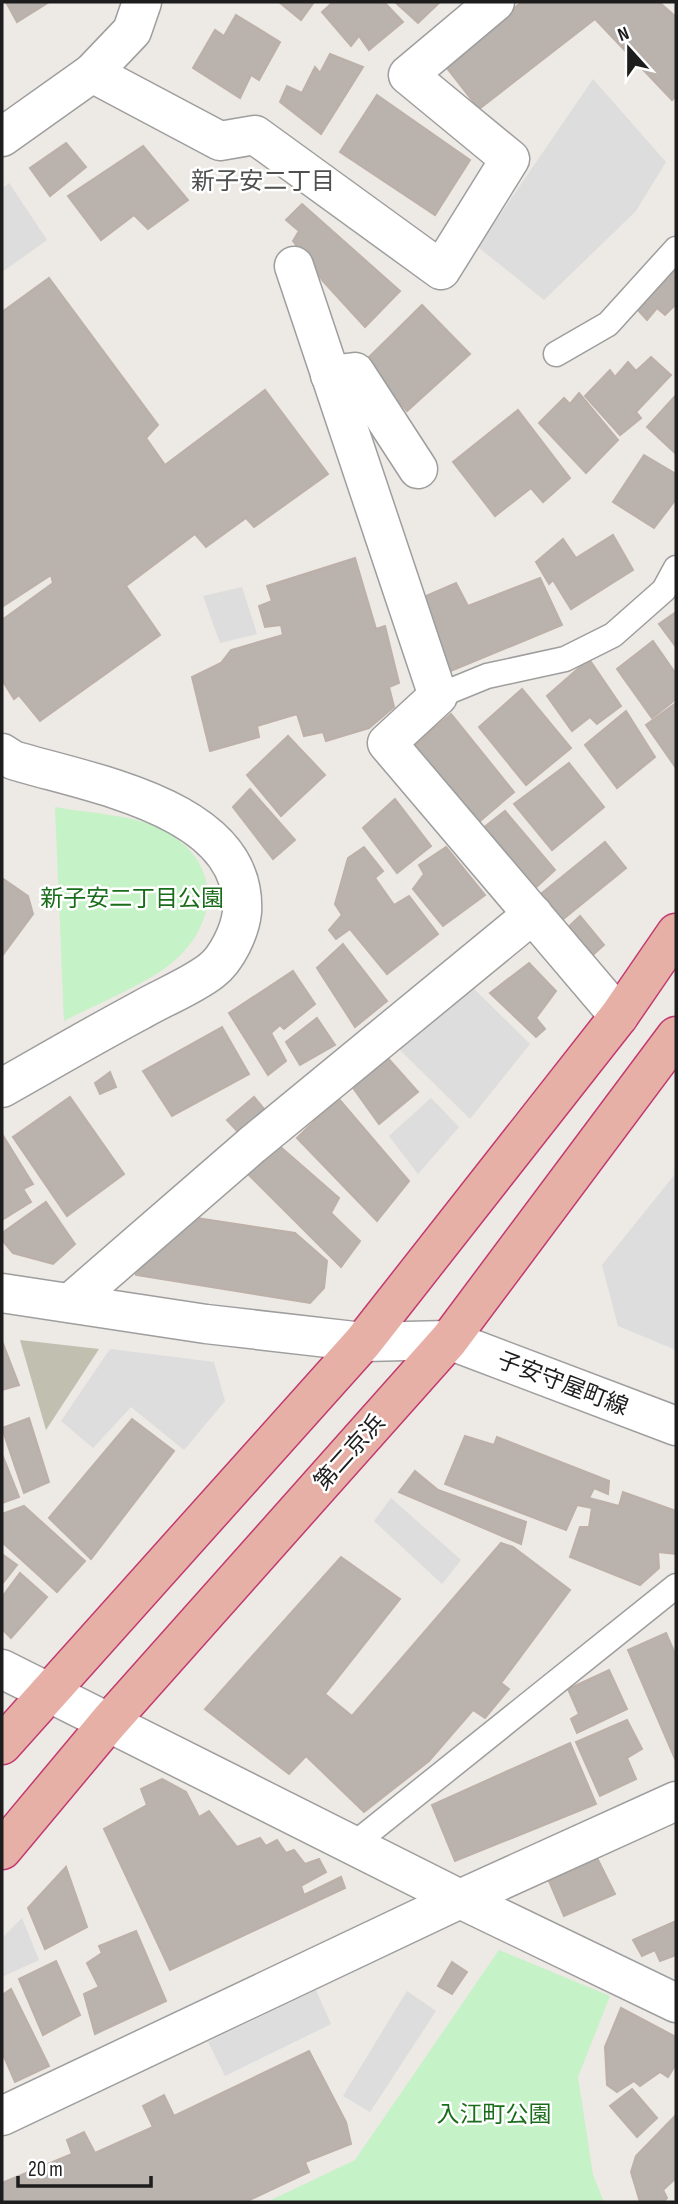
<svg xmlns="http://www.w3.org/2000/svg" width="678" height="2204" viewBox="0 0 678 2204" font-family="'Sofia Sans Condensed','Noto Sans JP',sans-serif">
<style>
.construction{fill:#c0bfb0}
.park{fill:#c5f2c6}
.parking{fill:#ddd}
.building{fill:#b9b2ad;stroke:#bcb0a8;stroke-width:2}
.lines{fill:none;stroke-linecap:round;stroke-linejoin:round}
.service-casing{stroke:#9e9e9e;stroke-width:27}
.minor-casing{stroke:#9e9e9e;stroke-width:41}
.tertiary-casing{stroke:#9e9e9e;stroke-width:41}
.trunk-casing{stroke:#c23a71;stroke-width:41}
.service{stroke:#fff;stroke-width:24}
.minor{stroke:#fff;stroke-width:38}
.tertiary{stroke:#fff;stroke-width:38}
.trunk{stroke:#e6b0a6;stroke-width:38}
.labels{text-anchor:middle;stroke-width:5;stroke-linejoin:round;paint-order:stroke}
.park-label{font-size:23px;fill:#196d1a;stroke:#fff}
.street-label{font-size:23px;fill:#1d1d1d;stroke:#fff}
.neighbourhood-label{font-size:24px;fill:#505050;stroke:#fff}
</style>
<rect width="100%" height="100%" fill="#ede9e4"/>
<polygon class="construction" points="20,1340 99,1349 46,1430"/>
<g class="park">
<path d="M55,807C91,814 139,814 170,834C225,869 216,929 168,966C141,986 95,1005 64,1021Z"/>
<polygon points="499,1950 610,1996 578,2077 593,2175 604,2202 267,2202 355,2160"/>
</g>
<g class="parking">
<polygon points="593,79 666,162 636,211 544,300 478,247"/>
<polygon points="9,183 47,240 2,272 2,189"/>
<polygon points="242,587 257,634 220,643 203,596"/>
<polygon points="468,983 530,1044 470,1119 394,1044"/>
<polygon points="431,1098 459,1127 418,1174 389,1136"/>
<polygon points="676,1173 676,1350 618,1326 602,1265"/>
<polygon points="110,1349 214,1362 225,1401 184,1450 131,1407 93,1448 61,1421"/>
<polygon points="391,1498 461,1560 442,1584 374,1521"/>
<polygon points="22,1918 39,1960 2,1977 2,1938"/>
<polygon points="316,1990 331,2024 225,2076 208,2042"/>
<polygon points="407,1991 436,2011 370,2112 343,2096"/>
</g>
<g class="building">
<polygon points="6,2 49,2 17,22"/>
<polygon points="279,2 314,2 301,20"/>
<polygon points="333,2 384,2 403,22 369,50 359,36 351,46 322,12"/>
<polygon points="395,2 440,2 418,23"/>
<polygon points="522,2 659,2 676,17 676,96 672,100 595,19 479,109 443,63"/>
<polygon points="236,15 280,42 259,80 251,75 240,98 193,68 215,30 224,36"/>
<polygon points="330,54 363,67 321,134 280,102 287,86 302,93 315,67 320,73"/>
<polygon points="377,95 470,160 435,215 340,152"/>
<polygon points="66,143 86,167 50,196 30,168"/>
<polygon points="143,146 188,200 148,229 134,215 101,240 68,196"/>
<polygon points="302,204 400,291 365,327 323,281 293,241 299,231 286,220"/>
<polygon points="676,269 676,304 665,315 657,308 647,320 637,309"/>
<polygon points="49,278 158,425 146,438 165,465 265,390 328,474 254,527 246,518 206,547 195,534 126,586 160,635 40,721 19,695 14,699 2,680 2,620 53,583 51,575 2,607 2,312"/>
<polygon points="422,305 470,354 407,411 364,362"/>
<polygon points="651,357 671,375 636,412 641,418 620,435 585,396 610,370 615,377 628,362 636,371"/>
<polygon points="579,393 618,440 586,473 539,423 564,398 570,404"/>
<polygon points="676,395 676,454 647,427"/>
<polygon points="518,410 570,478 543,502 531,488 495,516 453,462"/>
<polygon points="644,455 676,474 676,499 654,528 613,502"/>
<polygon points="613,535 633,570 571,609 553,580 549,584 536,562 563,539 576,558"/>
<polygon points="355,558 376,629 385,626 399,683 389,687 394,707 369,728 326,741 323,732 304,736 297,714 257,726 259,737 210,751 192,677 221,663 231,650 283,635 281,625 265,627 259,606 272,601 267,586"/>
<polygon points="540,578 562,625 446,673 419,599 456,583 468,606"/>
<polygon points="676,612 676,647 659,624"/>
<polygon points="653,641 676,674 676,699 652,718 617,669"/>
<polygon points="589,659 621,706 597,724 590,717 572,731 547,696"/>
<polygon points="522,689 571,748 526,785 479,727"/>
<polygon points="676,703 676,768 646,725"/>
<polygon points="626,711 655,757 617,788 585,745"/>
<polygon points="451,714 514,792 473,827 411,748"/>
<polygon points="288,736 325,775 281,816 247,775"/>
<polygon points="569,763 604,807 552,850 514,804"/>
<polygon points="250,789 295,840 273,859 233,807"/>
<polygon points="395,799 431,846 397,873 363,828"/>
<polygon points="505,811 555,870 532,891 482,829"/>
<polygon points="605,842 626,868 557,924 536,898"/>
<polygon points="364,847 383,871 375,878 394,905 409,896 438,934 387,974 350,929 336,939 329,930 342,915 335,904 348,858"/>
<polygon points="446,847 485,895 443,926 413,889 424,874 419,865"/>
<polygon points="2,878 28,896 33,914 2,956"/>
<polygon points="580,916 604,945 586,961 563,932"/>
<polygon points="343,944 387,1001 355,1027 317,968"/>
<polygon points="529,963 556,991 536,1018 545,1029 536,1037 490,993"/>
<polygon points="293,971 315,1004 284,1029 280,1025 271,1033 286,1061 268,1075 229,1013"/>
<polygon points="317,1018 335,1045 300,1065 286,1042"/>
<polygon points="222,1027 249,1074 172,1116 143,1071"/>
<polygon points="386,1056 418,1092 379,1124 351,1085"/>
<polygon points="110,1072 116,1087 100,1094 95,1083"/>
<polygon points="70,1097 124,1174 67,1216 13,1137"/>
<polygon points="254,1097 264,1109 239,1133 227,1120"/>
<polygon points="338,1098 409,1181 377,1221 297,1138"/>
<polygon points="2,1134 33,1184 23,1189 31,1202 2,1220"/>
<polygon points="276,1143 339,1198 331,1213 360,1241 341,1267 247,1173"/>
<polygon points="46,1202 75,1244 53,1264 13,1253 2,1240 2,1233"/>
<polygon points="190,1217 295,1233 327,1261 324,1288 310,1303 136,1275 135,1267"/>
<polygon points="2,1341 19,1385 2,1390"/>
<polygon points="29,1418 49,1482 24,1493 2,1428"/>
<polygon points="132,1419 174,1451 91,1559 49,1518"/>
<polygon points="465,1436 494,1445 497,1437 609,1481 608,1494 594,1488 589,1498 619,1506 623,1492 676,1511 676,1554 658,1552 659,1568 640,1585 570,1557 580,1527 589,1527 592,1508 577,1505 566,1530 445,1484"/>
<polygon points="2,1454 19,1497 2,1503"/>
<polygon points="415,1471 438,1490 526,1522 521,1544 399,1492"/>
<polygon points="24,1506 85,1561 57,1592 2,1542 2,1514"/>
<polygon points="501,1543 513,1547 570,1590 501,1683 509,1689 485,1718 473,1710 429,1761 364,1812 306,1756 289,1774 205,1709 341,1557 400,1599 325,1694 352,1716"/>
<polygon points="2,1554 17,1565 2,1584"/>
<polygon points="20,1573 47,1597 11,1638 2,1629 2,1597"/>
<polygon points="666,1633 676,1656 676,1761 628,1650"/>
<polygon points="609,1670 627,1709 577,1733 571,1719 579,1714 568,1689"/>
<polygon points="627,1720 642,1749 627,1758 636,1779 600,1796 576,1742"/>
<polygon points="570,1743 596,1804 455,1861 432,1805"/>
<polygon points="162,1779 186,1792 199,1817 209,1811 237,1847 260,1838 266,1846 277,1840 286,1853 294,1850 305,1864 319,1859 326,1872 301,1886 304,1895 341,1877 345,1888 170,1970 104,1829 147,1805 141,1789"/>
<polygon points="597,1858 615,1894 564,1916 549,1881"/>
<polygon points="66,1867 87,1927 45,1949 28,1908"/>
<polygon points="676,1921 676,1955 660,1961 655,1950 642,1956 633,1940"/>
<polygon points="136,1931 166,2001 95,2034 84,1994 99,1987 87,1963 102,1953 99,1946"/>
<polygon points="56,1961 80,2015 43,2035 19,1979"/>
<polygon points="452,1962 467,1972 452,1994 438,1986"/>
<polygon points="11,1989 49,2066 15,2082 2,2052 2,1995"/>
<polygon points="621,2008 676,2037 676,2064 668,2077 660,2072 640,2086 634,2081 617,2092 607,2085 605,2047"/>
<polygon points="309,2051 346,2122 351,2144 305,2162 309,2172 245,2202 2,2202 2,2183 72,2154 67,2140 84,2132 95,2153 153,2127 143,2106 164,2095 174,2116"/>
<polygon points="632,2089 657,2118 637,2137 610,2106"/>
<polygon points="676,2115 676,2178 663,2190 667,2198 663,2202 640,2202 631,2172 636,2156"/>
</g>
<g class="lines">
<g class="service-casing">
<g id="service">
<polyline points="556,354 608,324 676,249"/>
<polyline points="438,696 487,676 565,659 613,635 664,590 676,568"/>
<polyline points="353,1845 676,1586"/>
</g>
</g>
<g class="minor-casing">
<g id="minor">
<polyline points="92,73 220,141 255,135 441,270 510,159 408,75 495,2"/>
<polyline points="294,266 438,696 387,743 619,1016"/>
<polyline points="330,375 355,372 418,469"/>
<polyline points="70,1303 252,1145 533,914"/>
<polyline points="2,1669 460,1899 676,2003"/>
<polyline points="2,2116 460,1899 676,1801"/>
</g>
</g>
<g class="tertiary-casing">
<g id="tertiary">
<polyline points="2,137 92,73 132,31 142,2"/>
<path d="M2,753L13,760C87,783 248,807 242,912C240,931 227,959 211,971C190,987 163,997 141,1010C94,1035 48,1062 2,1088"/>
<polyline points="2,1293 206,1324 363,1342 449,1340 676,1426"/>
</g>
</g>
<g class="trunk-casing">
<g id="trunk">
<polyline points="2,1745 363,1342 619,1016 676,933"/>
<polyline points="2,1850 109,1722 449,1340 676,1036"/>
</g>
</g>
<use href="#service" class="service"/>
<use href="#minor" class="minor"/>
<use href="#tertiary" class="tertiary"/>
<use href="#trunk" class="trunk"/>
</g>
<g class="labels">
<g class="park-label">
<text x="132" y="906">新子安二丁目公園</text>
<text x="494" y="2122">入江町公園</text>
</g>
<g class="street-label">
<text transform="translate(563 1383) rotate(21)" y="8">子安守屋町線</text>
<text transform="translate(349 1452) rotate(-48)" y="8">第二京浜</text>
</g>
<g class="neighbourhood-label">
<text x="263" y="189">新子安二丁目</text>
</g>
</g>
<rect width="678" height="2204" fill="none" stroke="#1d1d1d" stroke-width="7"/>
<g transform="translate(629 49) rotate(339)" stroke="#ffffff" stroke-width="5" paint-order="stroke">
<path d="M0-5L12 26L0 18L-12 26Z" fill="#1d1d1d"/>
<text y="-10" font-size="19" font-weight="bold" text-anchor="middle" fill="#1d1d1d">N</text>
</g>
<path d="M18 2176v10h133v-10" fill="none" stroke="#1d1d1d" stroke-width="3.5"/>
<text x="28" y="2176" font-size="21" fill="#1d1d1d" stroke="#ffffff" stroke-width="5" paint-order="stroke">20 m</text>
</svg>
